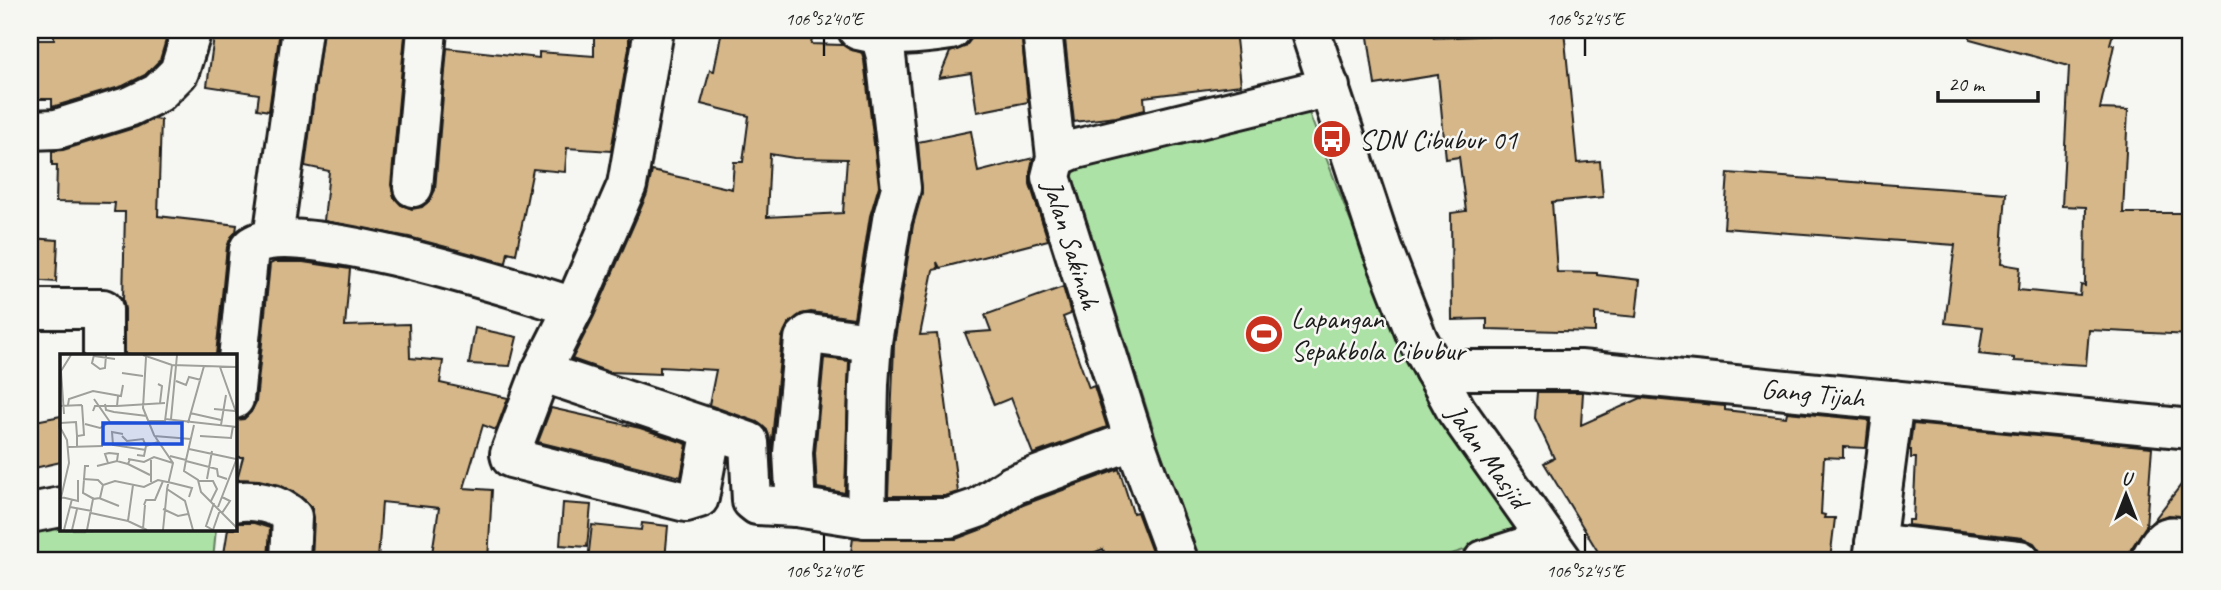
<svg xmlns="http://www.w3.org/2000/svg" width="2221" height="590" viewBox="0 0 2221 590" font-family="Caveat,sans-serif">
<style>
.green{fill:#ace2a5;stroke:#647f60;stroke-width:2}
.building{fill:#d5b789;stroke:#1c1c1c;stroke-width:2;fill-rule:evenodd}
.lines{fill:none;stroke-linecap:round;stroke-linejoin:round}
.minor-casing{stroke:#1c1c1c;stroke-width:44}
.minor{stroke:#f6f6f2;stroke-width:38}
.ticks{fill:none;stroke:#1c1c1c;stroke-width:2.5}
.labels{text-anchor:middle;stroke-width:5;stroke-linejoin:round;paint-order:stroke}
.poi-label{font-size:28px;fill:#1c1c1c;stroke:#f6f6f2;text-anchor:start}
.street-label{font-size:28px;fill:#1c1c1c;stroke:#f6f6f2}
.inset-road{fill:none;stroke:#9f9f9c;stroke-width:2}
.view{fill:#1d4ed8;fill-opacity:0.15;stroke:#1d4ed8;stroke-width:3.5}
.inset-edge{fill:none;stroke:#1c1c1c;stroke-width:3.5}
.neatline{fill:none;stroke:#1c1c1c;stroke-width:2.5}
.ticks-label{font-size:18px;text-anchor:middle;fill:#1c1c1c}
</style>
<rect width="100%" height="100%" fill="#f6f6f2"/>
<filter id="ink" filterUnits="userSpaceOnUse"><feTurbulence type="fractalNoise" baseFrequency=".0143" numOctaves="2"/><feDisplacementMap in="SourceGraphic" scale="14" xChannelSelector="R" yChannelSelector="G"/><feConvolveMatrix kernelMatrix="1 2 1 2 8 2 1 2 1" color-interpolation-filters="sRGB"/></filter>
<g filter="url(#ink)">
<g class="green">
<polygon points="1304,100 1350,220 1381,290 1533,528 1433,560 1195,560 1072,174 1073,162"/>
<polygon points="61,511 61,529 216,529 213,560 30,560 30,519"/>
</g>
<g class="building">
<polygon points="54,30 169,30 160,60 145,75 123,86 52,107 52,99 31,99 31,40 54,40"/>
<polygon points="215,30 280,30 269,111 257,109 259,94 207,86"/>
<polygon points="323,30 367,30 405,35 391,185 394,197 401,205 412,209 422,207 430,200 435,190 447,48 539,58 539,52 594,56 594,30 629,30 629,48 611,151 567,148 565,172 533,169 516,254 508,252 506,263 409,237 324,221 329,171 305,166"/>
<path d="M722,30H814L811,44L843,45L862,53L864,60L879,186L870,216L854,318L811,312L801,314L788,324L782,337L771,450L767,430L757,422L709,405L716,370L660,367V374L609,372L572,359L594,316L647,194L652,171L732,189L734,162H743L749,116L701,104L710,70L714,71ZM770,154L794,158L847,159L843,213L767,217Z"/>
<polygon points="972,30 1021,30 1028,102 977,112 971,73 939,78 950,52 965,47 971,39"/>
<polygon points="1064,30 1235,30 1241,85 1144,97 1145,110 1116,117 1074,122"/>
<polygon points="1367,30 1432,30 1434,38 1520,34 1520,30 1564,30 1577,163 1600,161 1603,197 1552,202 1557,272 1597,273 1597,275 1640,280 1636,317 1595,313 1595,332 1487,329 1487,319 1452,320 1451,213 1466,211 1459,157 1446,159 1438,75 1375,85"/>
<polygon points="1971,30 2114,30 2110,44 2114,45 2100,109 2128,110 2123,213 2191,213 2191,335 2089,330 2086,365 2014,361 2014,358 1979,354 1983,327 1945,323 1955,245 1724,228 1728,173 2006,193 2001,264 2020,267 2018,290 2080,296 2081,285 2085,286 2086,207 2062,206 2069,66 1970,39"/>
<polygon points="153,119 161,120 158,216 237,225 236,232 231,237 227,247 216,355 125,355 125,309 123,300 125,212 114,212 115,203 56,202 57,165 52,165 52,151 63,150 137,127"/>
<polygon points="971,131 978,172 1033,158 1030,172 1030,184 1048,240 940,268 937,262 938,269 933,270 920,335 937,334 958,492 945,496 888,496 894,345 913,225 922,193 918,142"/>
<polygon points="30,238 58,240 56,282 30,280"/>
<polygon points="274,262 303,262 350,269 345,326 409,324 410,358 443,361 440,383 508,398 496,430 483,425 464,488 492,490 488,560 431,560 439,508 382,502 378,560 312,560 314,517 312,508 306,501 280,485 259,480 237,479 243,457 234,457 234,420 244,419 251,412 256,402 270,264"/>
<polygon points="1063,287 1071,314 1063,317 1089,388 1094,386 1107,427 1033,454 1011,398 994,405 965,333 991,331 985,315"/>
<polygon points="475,328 517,337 510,366 469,364"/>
<polygon points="824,358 849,361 845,493 817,488 815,453"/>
<polygon points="1537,392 1583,392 1581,425 1641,398 1725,406 1725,410 1786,417 1787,412 1869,420 1866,448 1843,447 1843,458 1824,457 1821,514 1825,515 1824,518 1835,518 1830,560 1603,560 1544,463 1554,458 1535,418"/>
<polygon points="551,408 640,428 687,444 681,477 538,442"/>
<polygon points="61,416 61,462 30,469 30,422"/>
<polygon points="1913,424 2152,447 2146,526 2131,549 2128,560 2041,560 2040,551 2034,543 2023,538 1908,525 1908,520 1913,520 1916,458 1911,458 1911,450 1909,450"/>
<polygon points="1119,469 1133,513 1137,512 1155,560 1107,560 1103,549 1075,560 850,560 853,538 956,539 990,526 1023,505"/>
<polygon points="2191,472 2191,518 2169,515 2154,520"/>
<polygon points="563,503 591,505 587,547 560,545"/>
<polygon points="234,523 254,523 270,528 268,560 223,560 228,529 234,529"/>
<polygon points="642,523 668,526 665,560 588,560 592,525 641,530"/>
</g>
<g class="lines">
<g class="minor-casing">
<g id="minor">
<polyline points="654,30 627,185 574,307 541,372 510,454 511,458 686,502 699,498 712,429 749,442 752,501 757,505 796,507 866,518 949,518 978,508 1013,485 1134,440 1178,560"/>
<path d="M858,30C891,38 918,35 951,30"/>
<path id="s1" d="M1042,30L1056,157L1051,177L1134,440"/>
<path id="s2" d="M1310,30L1382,248L1418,340L1456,410L1562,560"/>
<polyline points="30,130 57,129 131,106 158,93 179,72 192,30"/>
<polyline points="1056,157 1072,150 1330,87"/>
<polyline points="413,187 427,30"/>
<polyline points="273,238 302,30"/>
<polyline points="30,309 103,309 103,356"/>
<polyline points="872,342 892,220 901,188 886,56 880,35"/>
<path id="s3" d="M1434,370H1580L2191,429"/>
<polyline points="541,372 712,429"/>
<path d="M234,399L249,249C276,211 529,293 574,307"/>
<path d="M234,502C252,498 280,504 292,517L290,560"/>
<polyline points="796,507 793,453 804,339 809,334 872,342 869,384 866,518"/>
<polyline points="30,513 61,507"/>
<polyline points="1875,543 2020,560"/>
<polyline points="1484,560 1546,540"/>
<polyline points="1873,560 1894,400"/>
<path d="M2150,560C2162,538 2165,531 2191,541"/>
</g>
</g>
<use href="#minor" class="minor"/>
</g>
</g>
<path class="ticks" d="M824,38V56M1585,38V56M824,534V552M1585,534V552"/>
<defs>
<g id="bus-disc" transform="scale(2.0125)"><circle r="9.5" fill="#c8321e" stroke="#f6f6f2"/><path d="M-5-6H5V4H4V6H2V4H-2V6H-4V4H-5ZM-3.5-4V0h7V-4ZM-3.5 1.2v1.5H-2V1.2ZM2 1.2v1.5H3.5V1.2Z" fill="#fff"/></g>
<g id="stadium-disc" transform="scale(2.0125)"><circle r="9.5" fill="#c8321e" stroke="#f6f6f2"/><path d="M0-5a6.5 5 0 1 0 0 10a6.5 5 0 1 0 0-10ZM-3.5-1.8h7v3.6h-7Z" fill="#fff"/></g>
</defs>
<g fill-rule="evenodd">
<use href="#bus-disc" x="1332" y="139"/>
<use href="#stadium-disc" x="1264" y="334"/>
</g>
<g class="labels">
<g class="poi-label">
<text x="1359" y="149">SDN Cibubur 01</text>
<text x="1291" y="328">Lapangan<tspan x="1291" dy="32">Sepakbola Cibubur</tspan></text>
</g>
<g class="street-label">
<text dy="10" stroke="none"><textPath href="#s1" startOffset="219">Jalan Sakinah</textPath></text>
<text dy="10" stroke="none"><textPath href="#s3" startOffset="380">Gang Tijah</textPath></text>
<text dy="10" stroke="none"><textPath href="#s2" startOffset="464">Jalan Masjid</textPath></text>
</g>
</g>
<g transform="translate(60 354)">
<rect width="177" height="177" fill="#f6f6f2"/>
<path class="inset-road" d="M34,1L32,9L40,15L45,14L46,1M83,1L112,11L177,13M34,2L55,5M86,3L83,54L94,81L113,109L107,135L125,147L133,176M160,13L177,61M62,19L83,22M116,27L126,31L129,23L141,26M98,30L102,32L100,49M34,45L50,68M45,50L46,56L54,58L87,62M8,51L9,45L33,37L61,42L63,31M0,52L22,51M57,52L105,49M154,55L175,57M33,57L35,52H57L58,42M130,59L161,66M4,60L1,17L11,1M105,65L177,73M111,65L117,1M89,67H105L112,11M0,69L16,68L17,82M128,69L144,12M25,70L40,74L50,68L80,69M161,71L166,41M0,73L7,86L9,109L0,148M63,80L52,78L53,91L86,96M62,82L67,87L83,85L86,92M94,82L131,85M140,82L171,84L173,72M17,92V82L24,81L22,51M8,93L43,92M129,95L176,105M77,101L84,102L86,92L98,88M110,102L126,106L124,117L138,126L141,138L177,174M68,105L84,108L94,103L113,109M91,106V128M126,106L134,71M126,107L157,115L158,122L167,125M48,109L45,100L49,99L58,100L57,107M68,110L90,121M29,112H25L23,139L34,145M37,112L57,107L68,110L70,105M23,125L38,126L43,131M147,125L152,97M139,127H153L157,135L151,147M1,143L18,147V126M162,143L170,147L162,159M39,144L59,152M84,151L86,146H95L103,127M10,153L32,157M158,153L177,104M103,155L118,162L128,160M31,159L68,167L87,176M68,167L73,131M83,175L85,151M4,176L12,145M12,176L17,155M27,176L33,145L40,144L43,131L55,127L84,133L98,126L112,129L132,134L129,143M103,176L107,136M153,176L146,172L154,149M153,176L160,156"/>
<path class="view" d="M43,69H122V90H43Z"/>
<rect width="177" height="177" class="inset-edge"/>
</g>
<rect width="2221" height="590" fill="none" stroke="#f6f6f2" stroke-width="77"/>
<g transform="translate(2126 495)" stroke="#f6f6f2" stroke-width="5" paint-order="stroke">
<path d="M0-5L12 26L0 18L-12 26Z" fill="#1c1c1c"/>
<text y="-10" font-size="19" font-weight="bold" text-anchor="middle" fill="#1c1c1c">U</text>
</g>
<path d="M1938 91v10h100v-10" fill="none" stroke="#1c1c1c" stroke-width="3.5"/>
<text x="1948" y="91" font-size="21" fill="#1c1c1c" stroke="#f6f6f2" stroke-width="5" paint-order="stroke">20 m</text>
<rect x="38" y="38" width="2144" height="514" class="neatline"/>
<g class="ticks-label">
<text x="824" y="25">106°52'40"E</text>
<text x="1585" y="25">106°52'45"E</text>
<text x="824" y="577">106°52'40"E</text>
<text x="1585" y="577">106°52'45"E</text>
</g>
</svg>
